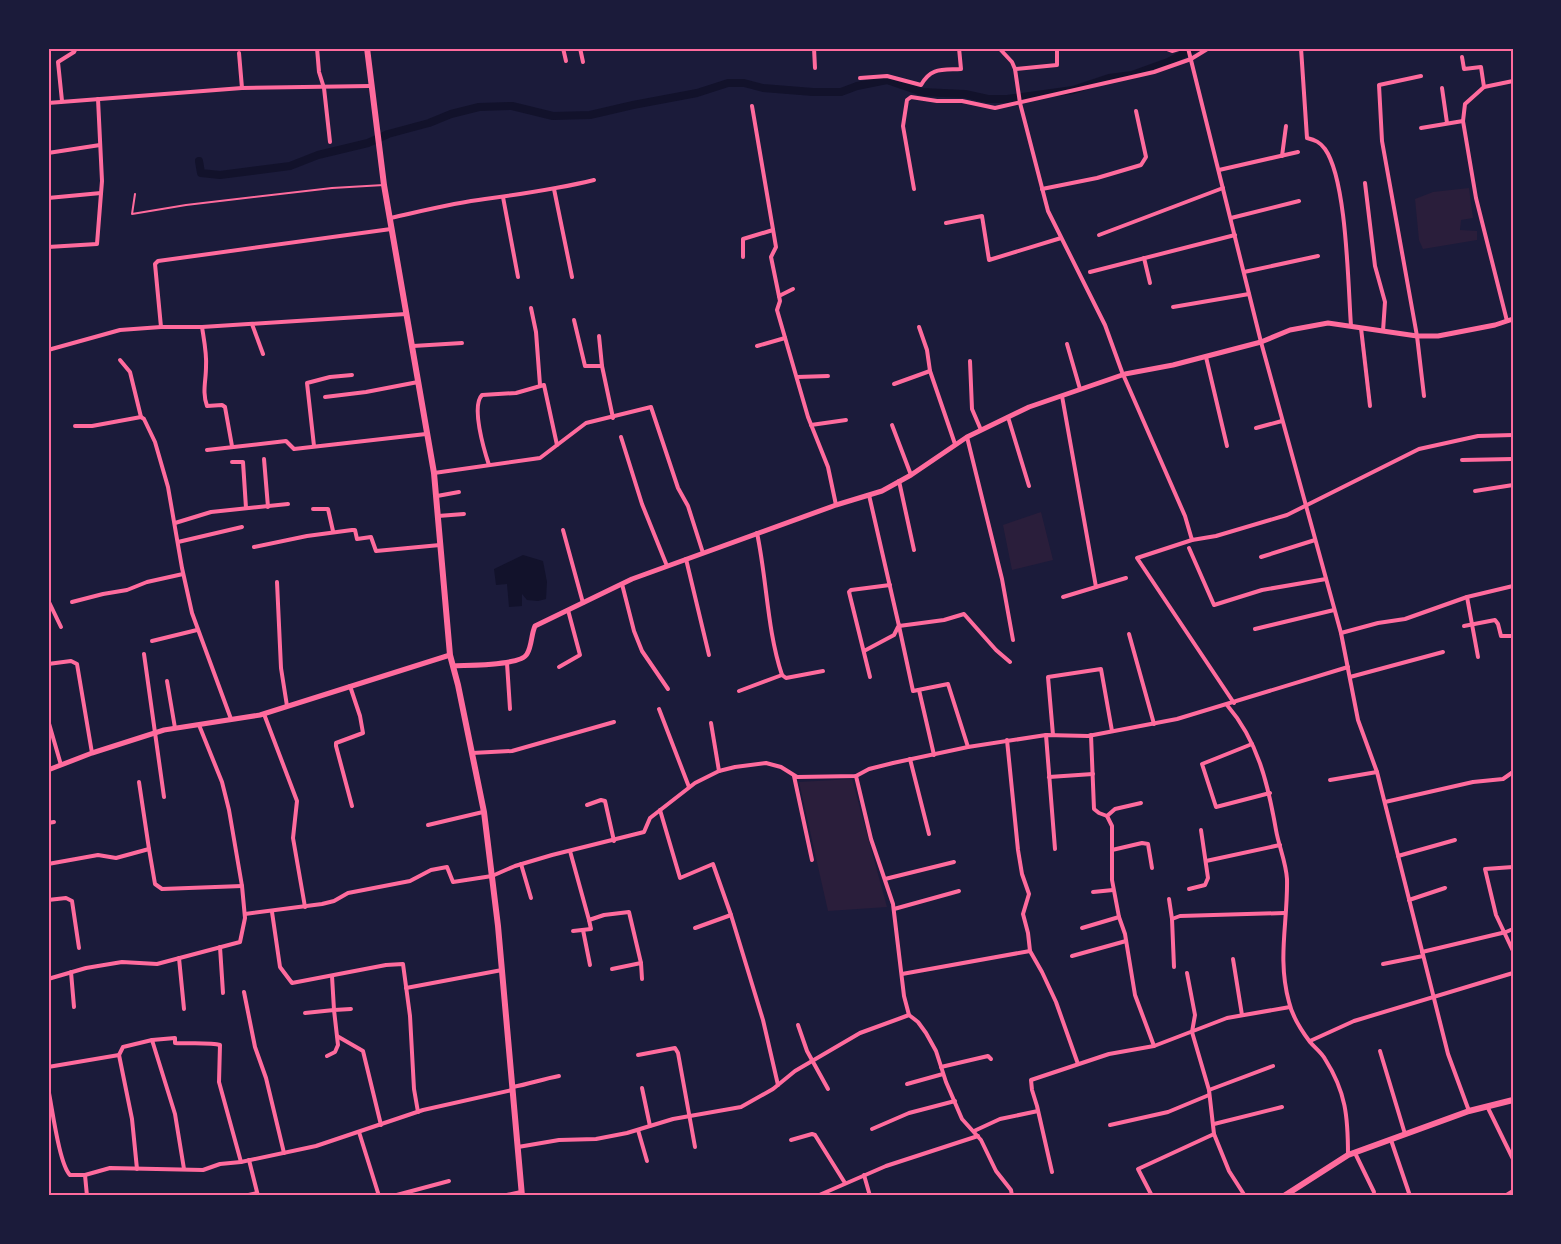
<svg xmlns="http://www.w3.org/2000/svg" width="1561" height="1244" viewBox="0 0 1561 1244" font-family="'DM Sans',sans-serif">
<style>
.green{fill:#2a1e3b}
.water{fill:#12122b}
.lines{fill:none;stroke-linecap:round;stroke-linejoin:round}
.canal{stroke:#12122b;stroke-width:8}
.service{stroke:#ff6b9d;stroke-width:2}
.minor{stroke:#ff6b9d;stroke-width:4}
.tertiary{stroke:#ff6b9d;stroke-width:5}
.secondary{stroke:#ff6b9d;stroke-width:6}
.neatline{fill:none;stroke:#ff6b9d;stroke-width:2}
</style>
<rect width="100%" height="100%" fill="#1b1b3a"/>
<g class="green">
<polygon points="1469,188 1473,218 1461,220 1460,230 1477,231 1477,240 1423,249 1419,240 1415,199 1433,192"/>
<polygon points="1041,512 1053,560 1012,570 1003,525"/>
<polygon points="852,779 887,907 828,911 799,782"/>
</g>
<polygon class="water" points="523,555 543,561 547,582 546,599 538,601 527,600 522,594 522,606 509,607 507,584 496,585 494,569"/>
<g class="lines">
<polyline class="canal" points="199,161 201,173 220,175 290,166 318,155 368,143 388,134 429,123 451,114 479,107 512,106 553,116 590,115 633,105 697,93 728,83 744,83 763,88 813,92 841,92 857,86 887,80 922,92 965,94 988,99 1007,99 1073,90 1109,78 1132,75 1168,62 1195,48"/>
<polyline class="service" points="135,194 132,214 186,205 332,188 384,185"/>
<g class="minor">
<polyline points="317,48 319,72 324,88 330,142"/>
<polyline points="563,48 566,61"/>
<polyline points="580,48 583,62"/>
<polyline points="814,48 815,68"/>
<polyline points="999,48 1012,62 1015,69 1020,103 1048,211 1105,325 1122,372 1185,516 1192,540 1216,536 1287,515 1419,449 1478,436 1513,435"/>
<polyline points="1164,48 1172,51 1182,48"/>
<polyline points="1188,48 1261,342 1341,633 1358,720 1377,772 1448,1054 1469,1111"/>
<path d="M1301,48L1307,138C1315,140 1320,142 1325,149C1347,180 1348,286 1351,326"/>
<polyline points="239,53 242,88"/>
<polyline points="1462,57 1464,69 1481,67 1484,87"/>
<polyline points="1015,69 1057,65 1057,48"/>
<polyline points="1421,76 1379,85 1382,141 1417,336 1424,396"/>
<path d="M860,78L887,76L921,85C931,67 942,70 961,69L959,48"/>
<polyline points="1442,88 1447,123"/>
<polyline points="62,101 58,62 74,52 76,48"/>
<polyline points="48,103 242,88 370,86"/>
<polyline points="752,106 776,247 771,257 780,301 777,310 808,417 828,467 836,505"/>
<polyline points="1421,128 1463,121"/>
<polyline points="48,153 100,145"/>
<polyline points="1282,156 1286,126"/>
<polyline points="1219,170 1298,152"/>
<polyline points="1365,183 1375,266 1385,302 1383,331"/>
<polyline points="554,189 572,277"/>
<polyline points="914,189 903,126 907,100 911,97 937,101 962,101 995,108 1154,72 1191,59 1209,48"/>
<polyline points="1042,189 1097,178 1141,165 1146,157 1136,111"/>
<polyline points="503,197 518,277"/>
<polyline points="48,198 101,193"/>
<path d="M390,218C422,211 453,203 485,199C522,194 558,189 594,180"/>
<polyline points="1231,218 1299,201"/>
<polyline points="946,223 982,216 989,260 1061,238"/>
<polyline points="1099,235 1223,188"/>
<polyline points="48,247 97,244 102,181 98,99"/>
<polyline points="743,257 743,239 773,230"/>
<polyline points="1144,258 1150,283"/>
<polyline points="1090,272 1235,235"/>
<polyline points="1244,272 1318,256"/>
<polyline points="779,296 793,289"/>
<polyline points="1173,307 1249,294"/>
<polyline points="531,308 536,332 540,385"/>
<polyline points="574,320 585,366 602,366"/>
<polyline points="1507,321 1476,198 1463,121 1465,104 1484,87 1513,81"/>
<polyline points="252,324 263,354"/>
<polyline points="161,327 155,264 158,261 391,229"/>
<path d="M202,327C204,340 207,354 206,367C206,381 202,392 207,406L222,405L225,407L232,446"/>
<polyline points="919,327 927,350 930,371 955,444"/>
<polyline points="1361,328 1370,406"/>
<polyline points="599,336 602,366 613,418"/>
<polyline points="1067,344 1080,389"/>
<polyline points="413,346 462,343"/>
<polyline points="757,346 785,338"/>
<polyline points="48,350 120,330 161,327 202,327 406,314"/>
<polyline points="1206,357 1227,446"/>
<polyline points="120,360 130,372 141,417"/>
<polyline points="970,361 972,409 981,430"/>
<polyline points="797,377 828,376"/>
<polyline points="894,384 930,371"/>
<polyline points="1062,396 1096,587 1126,578"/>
<polyline points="325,397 366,392 418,382"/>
<polyline points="1008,417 1029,486"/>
<polyline points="811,425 846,420"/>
<polyline points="892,425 911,475"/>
<polyline points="75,426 92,426 141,417 144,419 155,442 168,487 182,568 192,613 231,719"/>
<polyline points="1256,428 1282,421"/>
<polyline points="621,437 642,504 667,566"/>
<polyline points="967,437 1002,579 1013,640"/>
<polyline points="314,446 307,383 330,377 352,375"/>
<polyline points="207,450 286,441 294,449 426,434"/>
<polyline points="264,459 268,507"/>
<polyline points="1462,460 1513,459"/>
<polyline points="232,462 243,462 246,508"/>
<path d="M489,465C484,450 471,406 482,395L516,393L544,385L557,445"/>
<polyline points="434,473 540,458 586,423 651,407 678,488 688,506 703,553"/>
<polyline points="899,481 914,550"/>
<polyline points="1475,491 1513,485"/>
<polyline points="869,495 899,626 944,620 964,614 996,650 1010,662"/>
<polyline points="437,496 459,492"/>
<polyline points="313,509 328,509 333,531"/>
<polyline points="438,516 464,514"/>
<polyline points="175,523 211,512 288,504"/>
<polyline points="563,530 583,603"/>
<path d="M757,533C767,580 767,630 782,675L786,678L823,671"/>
<polyline points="1192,540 1137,558 1234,703"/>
<polyline points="178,542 242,527"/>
<polyline points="254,547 307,536 352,530 355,530 357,539 371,537 376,551 440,545"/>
<polyline points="1189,548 1214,605 1262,590 1326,579"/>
<polyline points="1261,557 1315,540"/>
<polyline points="686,559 709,655"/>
<polyline points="277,582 281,668 287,706"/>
<polyline points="622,584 634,631 642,651 668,689"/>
<polyline points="1063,597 1096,587"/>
<polyline points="1467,597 1478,657"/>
<polyline points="48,600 61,627"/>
<polyline points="72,602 103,594 127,590 147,582 183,574"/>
<polyline points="899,626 913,691 948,684 968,747"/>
<polyline points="1464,626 1495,620 1498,624 1501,636 1513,636"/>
<polyline points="1255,629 1334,610"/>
<polyline points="1341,633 1378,623 1405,619 1467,597 1513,586"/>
<polyline points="1129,634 1154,724"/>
<polyline points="152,641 197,630"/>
<polyline points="864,651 894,635 898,627"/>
<polyline points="144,654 164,797"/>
<polyline points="507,663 510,709"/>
<polyline points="48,664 71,661 77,664 92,753"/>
<polyline points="559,667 580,655 568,610"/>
<polyline points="870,677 849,592 851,590 890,585"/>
<polyline points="1350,677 1443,652"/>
<polyline points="167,681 175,728"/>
<polyline points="350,686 360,716 363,733 336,743 336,746 352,806"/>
<polyline points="919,690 934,755"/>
<polyline points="739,691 782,675"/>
<path d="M1227,705C1258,741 1268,784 1276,830C1279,847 1286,862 1287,879C1288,922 1277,958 1289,1002C1292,1016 1301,1030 1310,1042C1315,1048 1321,1052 1325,1059C1346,1092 1348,1117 1348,1155"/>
<polyline points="659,709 689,787"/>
<polyline points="264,714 297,801 293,838 305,907"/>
<polyline points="48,720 61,765"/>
<polyline points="711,723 719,771"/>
<polyline points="1046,735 1055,849"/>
<polyline points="1053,735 1048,677 1101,669 1112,731"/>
<polyline points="1091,735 1094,809 1099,813 1107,816 1112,826 1112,880 1119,917 1125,934 1135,995 1154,1046"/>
<polyline points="1007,740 1018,850 1022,874 1029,894 1023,914 1028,933 1030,951 1042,972 1056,1002 1078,1064"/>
<polyline points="1252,744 1202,764 1216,807 1270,793"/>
<polyline points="472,753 512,751 614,722"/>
<polyline points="910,759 929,834"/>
<polyline points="794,776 812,860"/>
<polyline points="856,776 871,839 893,904 904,996 909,1015 918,1022 926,1033 936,1051 946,1082 962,1119 981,1140 996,1171 1011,1190 1012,1196"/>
<polyline points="1049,777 1093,774"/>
<polyline points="1330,780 1377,772"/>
<polyline points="1385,802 1473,782 1503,779 1513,772"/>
<polyline points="587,805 601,800 605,801 614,841"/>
<polyline points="660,810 680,878 713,864 731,915 695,928"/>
<polyline points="1107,816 1115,809 1141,803"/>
<polyline points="48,823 54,822"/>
<polyline points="428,825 483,812"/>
<polyline points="149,849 155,884 162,889 242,886"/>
<polyline points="1112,850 1142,843 1148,844 1152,868"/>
<polyline points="570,851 589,920 604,915 629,912 641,963 642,979"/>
<polyline points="1398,856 1455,840"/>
<polyline points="1206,861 1280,845"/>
<polyline points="48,864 98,855 116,858 149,849 139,782"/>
<polyline points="521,864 531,898"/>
<polyline points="1513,867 1485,869 1496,915 1513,951"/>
<polyline points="885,879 954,862"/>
<polyline points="1189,889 1205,885 1208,878 1201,830"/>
<polyline points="1093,892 1113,890"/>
<polyline points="1169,899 1172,919"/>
<polyline points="48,900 66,898 72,901 79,948"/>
<polyline points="1409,900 1445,888"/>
<polyline points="894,909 959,891"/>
<polyline points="272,912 280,967 292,983 386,965 403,964 410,1016 414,1089 418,1112"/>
<polyline points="245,914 322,904 334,901 348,893 410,881 431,870 447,867 453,882 492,876 515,866 552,855 644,832 650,818 695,783 719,771 735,767 766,763 781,767 797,777 856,776 869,769 893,763 968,747 1046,735 1088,736 1177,719 1348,667"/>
<polyline points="731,915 763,1020 778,1085"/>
<polyline points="1082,928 1119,917"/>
<polyline points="583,930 590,965"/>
<polyline points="573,931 591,929 589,920"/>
<polyline points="220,947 223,993"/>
<polyline points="1422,952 1506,932 1513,929"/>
<polyline points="1072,956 1126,941"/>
<polyline points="179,958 184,1009"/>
<polyline points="1233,959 1242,1015"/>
<polyline points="1383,964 1423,956"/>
<polyline points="1174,967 1172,919 1180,916 1284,913"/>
<polyline points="612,969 641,963"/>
<polyline points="71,972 74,1007"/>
<polyline points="1187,973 1195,1015 1192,1032 1209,1090 1214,1134 1229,1171 1245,1196"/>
<polyline points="902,974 1030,951"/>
<polyline points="48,979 86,968 122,962 157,964 240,942 245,918 242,886 229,810 222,782 199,725"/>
<polyline points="406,988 502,970"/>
<polyline points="244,992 255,1047 266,1078 284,1153"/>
<polyline points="305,1013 334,1010 332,976"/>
<polyline points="798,1025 807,1051 828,1089"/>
<polyline points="337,1036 363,1051 381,1125"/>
<polyline points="152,1040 175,1114 184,1169"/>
<polyline points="1310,1041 1354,1021 1513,973"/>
<polyline points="1380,1051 1405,1134"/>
<polyline points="119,1055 132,1119 137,1169"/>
<polyline points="638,1055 675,1048 678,1053 695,1147"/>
<polyline points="327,1056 335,1052 338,1045 334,1010 351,1009"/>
<path d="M48,1067L119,1055L123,1047L152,1040L175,1038V1043C186,1044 211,1042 220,1045L219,1082L241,1162"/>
<polyline points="941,1067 988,1056 991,1059"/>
<polyline points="907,1084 943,1074"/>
<path d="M513,1087C529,1084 543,1079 559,1076"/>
<path d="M48,1088C52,1106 59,1164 70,1175H85L110,1168L203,1170L220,1164L241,1162L316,1146L423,1110L512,1090"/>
<polyline points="642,1088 650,1126"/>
<polyline points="1209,1090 1273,1066"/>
<polyline points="1487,1106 1513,1159"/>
<polyline points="1214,1124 1282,1107"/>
<polyline points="1110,1125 1168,1112 1209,1095"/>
<polyline points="872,1129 909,1113 955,1101"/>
<polyline points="638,1130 647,1161"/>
<polyline points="974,1131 1000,1119 1038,1111"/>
<polyline points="359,1132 379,1196"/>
<polyline points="791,1140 812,1134 815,1135 845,1183"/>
<polyline points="1391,1140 1410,1196"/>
<polyline points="518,1147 559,1140 596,1139 627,1133 673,1119 741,1107 773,1089 795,1071 860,1033 909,1015"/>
<polyline points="1355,1153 1374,1192"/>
<polyline points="249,1160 258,1196"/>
<polyline points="1052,1172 1037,1106 1032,1090 1031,1080 1109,1054 1154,1046 1227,1018 1290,1007"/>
<polyline points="85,1175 87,1196"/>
<polyline points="864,1175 870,1196"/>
<polyline points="244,1196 257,1193"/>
<polyline points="393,1196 449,1181"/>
<polyline points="502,1196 521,1192"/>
<polyline points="817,1196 886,1166 978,1136"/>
<polyline points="1152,1196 1138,1169 1214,1134"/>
<polyline points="1505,1196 1513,1191"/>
</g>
<g class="tertiary">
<path d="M453,666C467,665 521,666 527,654C532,646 531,635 535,626L632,579L836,505L882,491L911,475L967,437L1029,407L1125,374L1173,365L1261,342L1290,330L1328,323L1417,336H1438L1495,325L1513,319"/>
<polyline points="48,770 92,753 164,730 260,715 450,655"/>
</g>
<g class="secondary">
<polyline points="367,48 384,185 434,473 450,655 458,685 484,812 498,926 522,1196"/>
<polyline points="1284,1196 1348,1155 1469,1111 1513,1100"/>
</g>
</g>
<rect width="1561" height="1244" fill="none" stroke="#1b1b3a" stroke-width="99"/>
<rect x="50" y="50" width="1462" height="1144" class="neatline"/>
</svg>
